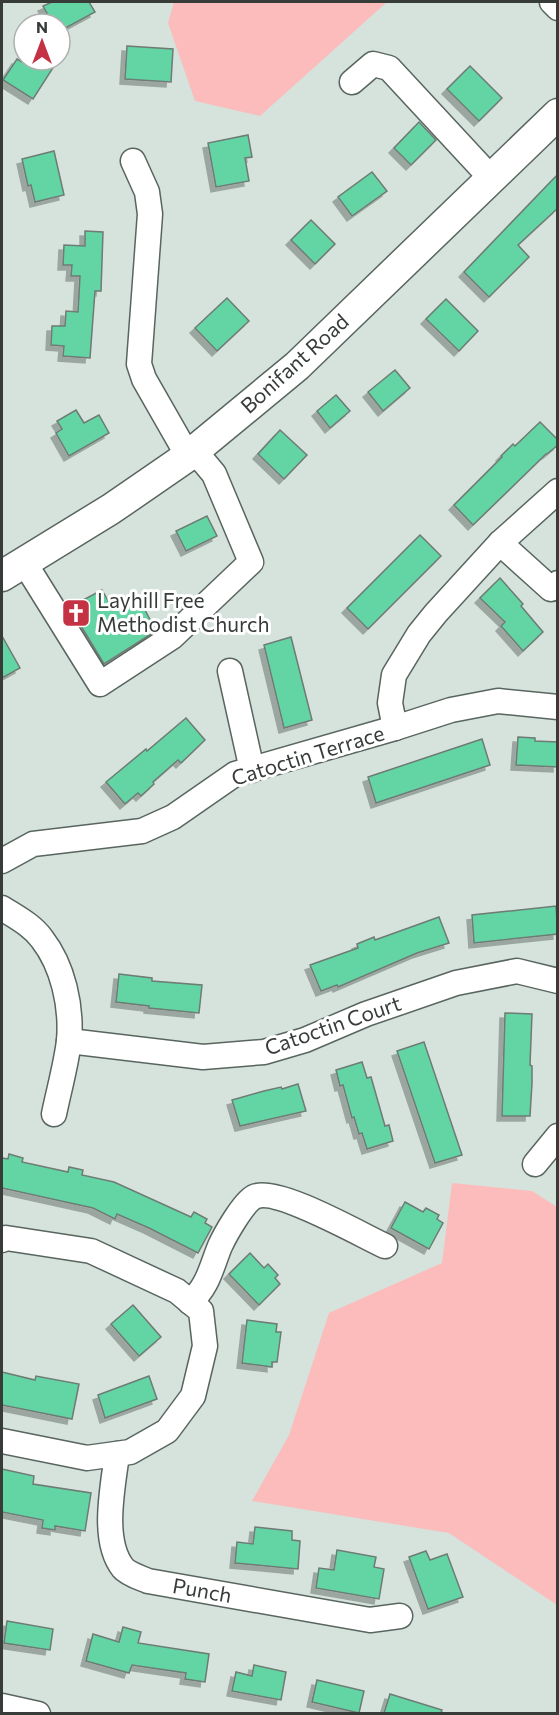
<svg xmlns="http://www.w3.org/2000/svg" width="559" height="1715" viewBox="0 0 559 1715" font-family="Commissioner,sans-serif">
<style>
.green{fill:#fbbcbb}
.building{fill:#63d5a4;stroke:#6e7b74;stroke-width:1.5;filter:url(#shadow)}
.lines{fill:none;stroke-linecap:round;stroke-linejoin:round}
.minor-casing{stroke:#59655f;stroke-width:27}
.major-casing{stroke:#59655f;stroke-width:33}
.minor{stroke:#fff;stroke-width:24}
.major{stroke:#fff;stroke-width:30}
.labels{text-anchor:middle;stroke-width:6;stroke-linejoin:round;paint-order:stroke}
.street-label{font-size:21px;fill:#373c39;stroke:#fff}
.poi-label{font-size:21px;fill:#373c39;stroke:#fff;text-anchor:start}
</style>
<defs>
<filter id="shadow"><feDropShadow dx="-5" dy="5" stdDeviation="0" flood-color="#0004"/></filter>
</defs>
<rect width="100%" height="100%" fill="#d5e3dc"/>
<g class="green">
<polygon points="174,2 387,2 260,116 195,101 168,23"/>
<polygon points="452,1183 532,1191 557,1207 557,1605 449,1533 252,1501 289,1435 329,1313 442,1263"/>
</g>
<g class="building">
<polygon points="52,2 89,2 95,12 60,31 60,24 53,24 43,6"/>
<polygon points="127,46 173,49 171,82 125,79"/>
<polygon points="17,59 22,62 24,60 58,60 33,99 3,80"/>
<polygon points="470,66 502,98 479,121 447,89"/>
<polygon points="419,122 436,140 411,165 394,148"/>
<polygon points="248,135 252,157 245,158 249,181 216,187 208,143"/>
<polygon points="54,151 64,195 35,202 31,185 28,186 22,159"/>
<polygon points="372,172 387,191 352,216 338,197"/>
<polygon points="558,174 558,208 518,245 529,257 489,297 464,272"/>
<polygon points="311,220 335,244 315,264 291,240"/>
<polygon points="85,231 103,232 101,291 95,291 90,358 63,356 64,346 51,345 52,326 65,326 66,311 78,312 80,276 71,276 72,265 63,265 64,245 85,246"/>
<polygon points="227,298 249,321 217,351 195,328"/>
<polygon points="446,299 478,331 459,351 426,319"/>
<polygon points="395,370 410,388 383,411 368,392"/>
<polygon points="336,395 350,411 330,428 317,411"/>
<polygon points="76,410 84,423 99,415 109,433 69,456 56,433 62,429 57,421"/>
<polygon points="540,422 558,440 558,445 547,454 546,454 473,525 454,505 502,457 501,456 513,444 515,446"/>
<polygon points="280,430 307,455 284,479 258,454"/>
<polygon points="207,516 217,536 186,551 176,531"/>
<polygon points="420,535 441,556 368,629 347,608"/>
<polygon points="500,578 523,604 521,606 543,632 523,651 501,626 505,622 480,598"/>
<polygon points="102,590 111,606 136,593 156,631 104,664 75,616 86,610 81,601"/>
<polygon points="2,636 20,668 2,678"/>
<polygon points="291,637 312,720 284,728 264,645"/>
<polygon points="186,718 205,740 181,763 178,760 153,782 154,784 141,796 138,793 125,804 106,782 146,749 147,751"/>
<polygon points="518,737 535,738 535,741 558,742 558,767 516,765"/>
<polygon points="482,739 490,765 376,803 368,777"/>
<polygon points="556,906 558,934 474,943 472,915"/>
<polygon points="439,917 449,943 417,953 338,987 337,985 321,991 310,965 358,948 357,944 374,937 375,940"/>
<polygon points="119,974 152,978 152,981 202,985 199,1013 149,1008 149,1006 116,1002"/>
<polygon points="505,1013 532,1014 530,1065 532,1066 532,1083 530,1116 502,1116"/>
<polygon points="424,1042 462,1155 435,1163 397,1051"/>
<polygon points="362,1062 367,1078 371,1077 385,1126 389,1125 393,1141 367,1149 362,1133 359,1134 354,1117 352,1118 343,1085 340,1086 336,1070"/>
<polygon points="298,1084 306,1111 240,1126 232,1100 264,1091 281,1087 282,1089"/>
<polygon points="9,1154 23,1158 22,1162 68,1172 69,1167 83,1170 82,1175 114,1182 191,1217 194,1212 207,1219 205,1223 212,1227 198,1253 149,1228 117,1214 115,1219 93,1208 2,1188 2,1158 8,1159"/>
<polygon points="405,1202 423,1212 426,1208 439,1215 437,1219 443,1223 429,1249 391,1228"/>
<polygon points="250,1253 264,1268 268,1264 278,1275 275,1278 280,1284 259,1305 229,1274"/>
<polygon points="133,1305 161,1337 139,1356 111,1324"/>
<polygon points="247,1320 277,1324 276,1332 281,1332 277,1362 272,1362 272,1367 242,1363"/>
<polygon points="2,1372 35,1380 36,1376 79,1384 72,1419 2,1405"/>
<polygon points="149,1376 157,1399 105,1418 98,1395"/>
<polygon points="2,1469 34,1476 33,1484 91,1493 85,1531 55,1526 55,1530 42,1528 43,1520 2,1512"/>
<polygon points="255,1527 292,1531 292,1540 300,1541 298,1569 235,1563 237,1542 253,1544"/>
<polygon points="337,1550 376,1557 374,1567 384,1569 379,1599 316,1588 319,1568 334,1570"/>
<polygon points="426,1551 430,1560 447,1554 463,1597 428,1609 409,1557"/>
<polygon points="7,1621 53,1629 50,1650 4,1643"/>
<polygon points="123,1627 141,1632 138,1643 209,1654 205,1682 185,1679 186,1673 132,1665 129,1673 86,1661 93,1634 119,1642"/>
<polygon points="254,1665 286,1672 281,1700 232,1691 236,1672 252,1676"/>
<polygon points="317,1680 364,1691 359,1713 312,1702"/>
<polygon points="390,1694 442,1710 441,1713 384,1713"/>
</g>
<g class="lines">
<g class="minor-casing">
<g id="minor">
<polyline points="552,2 558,8"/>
<polyline points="352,82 373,64 389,68 491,178"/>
<polyline points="133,161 147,192 150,214 139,364 144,379 188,456"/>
<polyline points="500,543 551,589 558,583"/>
<polyline points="24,562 100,684 172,637 251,562 214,474 194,450"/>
<polyline points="230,671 252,770"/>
<polyline points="395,728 390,703 394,675 419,634 436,613 500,543 558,491"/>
<polyline points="2,861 33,844 142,831 173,817 235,774 395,728 451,710 498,701 558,707"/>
<path d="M2,908C16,917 32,925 42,939C63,966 72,1006 69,1041C66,1065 59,1090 54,1114"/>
<polyline points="69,1041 203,1057 264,1052 305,1040 366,1014 456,983 517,971 558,981"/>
<polyline points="535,1164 558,1136"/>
<polyline points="2,1240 6,1238 91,1251 177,1291 201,1311 205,1346 193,1396 167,1431 130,1452 87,1458 2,1441"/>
<path d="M190,1302C208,1287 211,1268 220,1246C225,1235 243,1203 254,1197C276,1186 361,1235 385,1246"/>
<path d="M117,1454C113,1487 101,1540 123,1568C128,1574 141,1578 148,1581L370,1620L400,1616"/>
<polyline points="2,1706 38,1714"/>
</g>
</g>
<g class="major-casing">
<polyline id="major" points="2,576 111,509 188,456 297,366 558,114"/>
</g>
<use href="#minor" class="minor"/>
<use href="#major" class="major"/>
</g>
<defs>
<g id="church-square" transform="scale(1.5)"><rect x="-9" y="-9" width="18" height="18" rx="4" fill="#c33343" stroke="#fff"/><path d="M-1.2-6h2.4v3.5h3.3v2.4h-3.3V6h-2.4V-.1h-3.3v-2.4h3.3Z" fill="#fff"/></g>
</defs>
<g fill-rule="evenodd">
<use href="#church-square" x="76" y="613"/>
</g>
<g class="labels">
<g class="street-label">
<text transform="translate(295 364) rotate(-42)" y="7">Bonifant Road</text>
<text transform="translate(308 756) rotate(-17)" y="7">Catoctin Terrace</text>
<text transform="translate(333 1026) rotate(-19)" y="7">Catoctin Court</text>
<text transform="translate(202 1591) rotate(10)" y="7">Punch</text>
</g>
<g class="poi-label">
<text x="97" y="608">Layhill Free<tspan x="97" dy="24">Methodist Church</tspan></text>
</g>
</g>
<rect width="559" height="1715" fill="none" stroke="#373c39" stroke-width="6"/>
<g transform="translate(42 42)"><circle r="28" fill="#ffffff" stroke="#afb1b0" stroke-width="1.5"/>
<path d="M0-4.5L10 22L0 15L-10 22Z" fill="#c33343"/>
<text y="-9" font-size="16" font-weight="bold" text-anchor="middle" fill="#373c39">N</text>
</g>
</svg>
